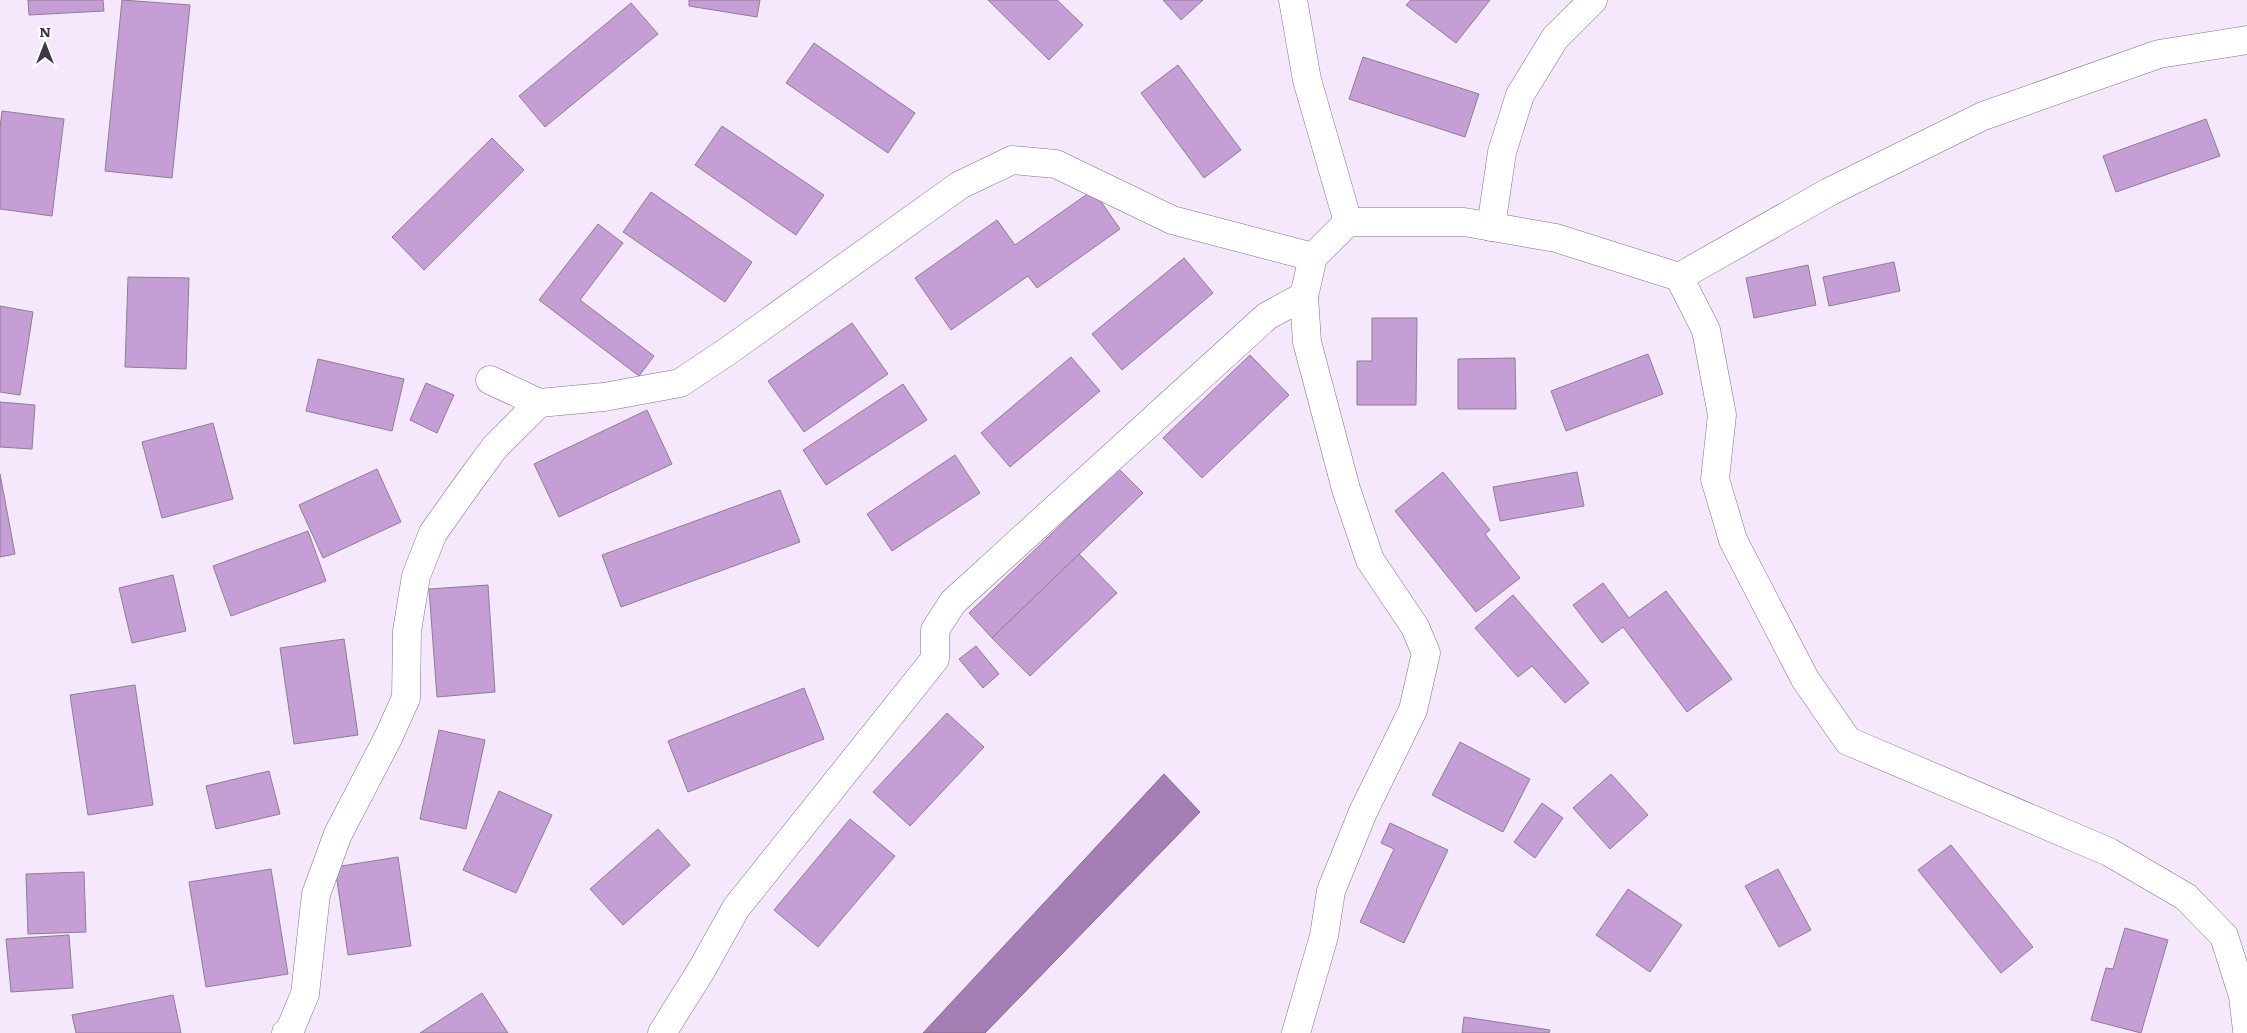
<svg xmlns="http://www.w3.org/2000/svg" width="2247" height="1033" viewBox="0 0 2247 1033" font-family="Literata,serif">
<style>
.water{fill:#a47eb4;stroke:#856992}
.building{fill:#c69ed6;stroke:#8d7d93}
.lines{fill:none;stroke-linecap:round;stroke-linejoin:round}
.minor-casing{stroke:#817287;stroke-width:29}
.minor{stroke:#fff;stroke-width:28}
</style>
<rect width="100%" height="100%" fill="#f6e8fc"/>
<polygon class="water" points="1164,774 1200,812 985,1033 923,1033"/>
<g class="building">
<polygon points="28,0 103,0 104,11 29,15"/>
<polygon points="122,0 190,5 172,178 105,171"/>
<polygon points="689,0 760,0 757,17 689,6"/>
<polygon points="988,0 1057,0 1083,25 1049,60"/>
<polygon points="1163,0 1203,0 1181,20"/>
<polygon points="1411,0 1490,0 1456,43 1406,5"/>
<polygon points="631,3 658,34 545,127 519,96"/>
<polygon points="814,43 915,113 888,153 786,83"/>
<polygon points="1363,57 1479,94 1465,137 1349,99"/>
<polygon points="1178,65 1241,150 1204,178 1141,93"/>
<polygon points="2,111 64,119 52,216 0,209 0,128"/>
<polygon points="2206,119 2220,156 2116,192 2103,156"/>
<polygon points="722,126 824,195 796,235 695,165"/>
<polygon points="492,138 524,170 424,270 392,237"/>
<polygon points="1093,190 1120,229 1037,288 1028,276 951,330 915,278 997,220 1015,245"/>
<polygon points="651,192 752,262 725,302 623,232"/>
<polygon points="598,224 623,243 580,300 654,356 639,376 539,300"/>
<polygon points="1184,258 1213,293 1122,370 1092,334"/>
<polygon points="1894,262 1900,291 1829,306 1823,277"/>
<polygon points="1808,265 1816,305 1754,318 1746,278"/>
<polygon points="128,277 189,278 186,369 125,367"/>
<polygon points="0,306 33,312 20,395 0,392"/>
<polygon points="1372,318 1417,318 1416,405 1357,405 1357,361 1372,361"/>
<polygon points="852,323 888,374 804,432 768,381"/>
<polygon points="1648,354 1663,394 1566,431 1551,391"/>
<polygon points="1250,355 1289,395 1202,478 1163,438"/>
<polygon points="1071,357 1100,391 1010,467 981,433"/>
<polygon points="1515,358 1516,409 1458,409 1458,359"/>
<polygon points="318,359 404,379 392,431 306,411"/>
<polygon points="426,383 454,395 437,433 410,420"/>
<polygon points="903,384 927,420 826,485 803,450"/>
<polygon points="0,402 35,405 32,449 0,447"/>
<polygon points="647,410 672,464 559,517 534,464"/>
<polygon points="213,423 233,499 162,518 142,442"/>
<polygon points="955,455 980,493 892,551 867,514"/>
<polygon points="377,469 401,522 323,558 299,505"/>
<polygon points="1119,469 1143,493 992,638 969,613"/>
<polygon points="1443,472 1490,530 1485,534 1520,578 1476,612 1395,511"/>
<polygon points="1577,472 1584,506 1500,521 1493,487"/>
<polygon points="0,474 15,554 0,557"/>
<polygon points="780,490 800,542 621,607 602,555"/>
<polygon points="308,531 326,581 231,616 213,566"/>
<polygon points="1079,554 1117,593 1030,676 992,638"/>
<polygon points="173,575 186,631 132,643 119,588"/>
<polygon points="1603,583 1629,618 1666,591 1732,679 1687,712 1623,627 1602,643 1573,605"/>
<polygon points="488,585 495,692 437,697 429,589"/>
<polygon points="1513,595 1589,683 1565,703 1532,666 1518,677 1475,628"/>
<polygon points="344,639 358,735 294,744 280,648"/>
<polygon points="976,646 999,674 983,688 959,659"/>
<polygon points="135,685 153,805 88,815 70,695"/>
<polygon points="804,688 824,739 688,792 668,741"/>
<polygon points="947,713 984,747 910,826 873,792"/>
<polygon points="439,730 485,740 466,829 420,819"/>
<polygon points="1460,742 1530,779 1503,832 1432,795"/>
<polygon points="269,771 280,814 216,829 206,786"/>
<polygon points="1611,774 1648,815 1610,849 1573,808"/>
<polygon points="499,791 552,815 516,893 463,870"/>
<polygon points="1542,803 1563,818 1535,858 1514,842"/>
<polygon points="850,819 895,856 818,947 774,910"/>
<polygon points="1390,823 1448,850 1404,943 1360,922 1394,849 1381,843"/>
<polygon points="658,829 690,865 623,925 590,889"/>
<polygon points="1951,845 2033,947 2001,973 1918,870"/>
<polygon points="398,857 411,946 348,955 335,867"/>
<polygon points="271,869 288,974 206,987 189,882"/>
<polygon points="1778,869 1811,930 1779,947 1745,886"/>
<polygon points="84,872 86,932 28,934 26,874"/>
<polygon points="1628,889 1682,925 1650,972 1596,935"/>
<polygon points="2125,928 2168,940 2141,1033 2091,1020 2106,968 2113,969"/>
<polygon points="69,935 73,988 11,992 6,939"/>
<polygon points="482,993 508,1033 420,1033"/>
<polygon points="173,995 181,1033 76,1033 72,1015"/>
<polygon points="1464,1017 1550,1030 1549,1033 1462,1033"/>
</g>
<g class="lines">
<g class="minor-casing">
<g id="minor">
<polyline points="1293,0 1307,80 1348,222"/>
<polyline points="1491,227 1502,152 1520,95 1555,38 1593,0"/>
<polyline points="1679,277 1829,192 1983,116 2159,54 2247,40"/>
<polyline points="490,380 539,403 604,397 680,383 728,351 960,185 1012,160 1056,164 1172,220 1313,257"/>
<polyline points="286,1033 290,1030 305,994 316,894 338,834 388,738 406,698 407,631 416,576 433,533 467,485 495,447 539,403"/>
<polyline points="662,1033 702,969 736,908 935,659 935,630 953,602 1267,316 1304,296"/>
<polyline points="1296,1033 1324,936 1331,891 1363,812 1413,710 1426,653 1415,627 1370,560 1346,489 1307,342 1304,296 1313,257 1348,222 1464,222 1556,238 1679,277 1706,330 1722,415 1715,479 1733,540 1805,679 1848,741 2109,852 2186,897 2224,936 2243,996 2247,1030"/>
</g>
</g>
<use href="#minor" class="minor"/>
</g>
<g transform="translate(45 45)" stroke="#ffffff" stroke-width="4" paint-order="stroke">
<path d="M0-4L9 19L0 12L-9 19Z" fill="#3e3741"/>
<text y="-8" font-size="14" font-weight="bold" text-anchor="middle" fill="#3e3741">N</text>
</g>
</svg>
